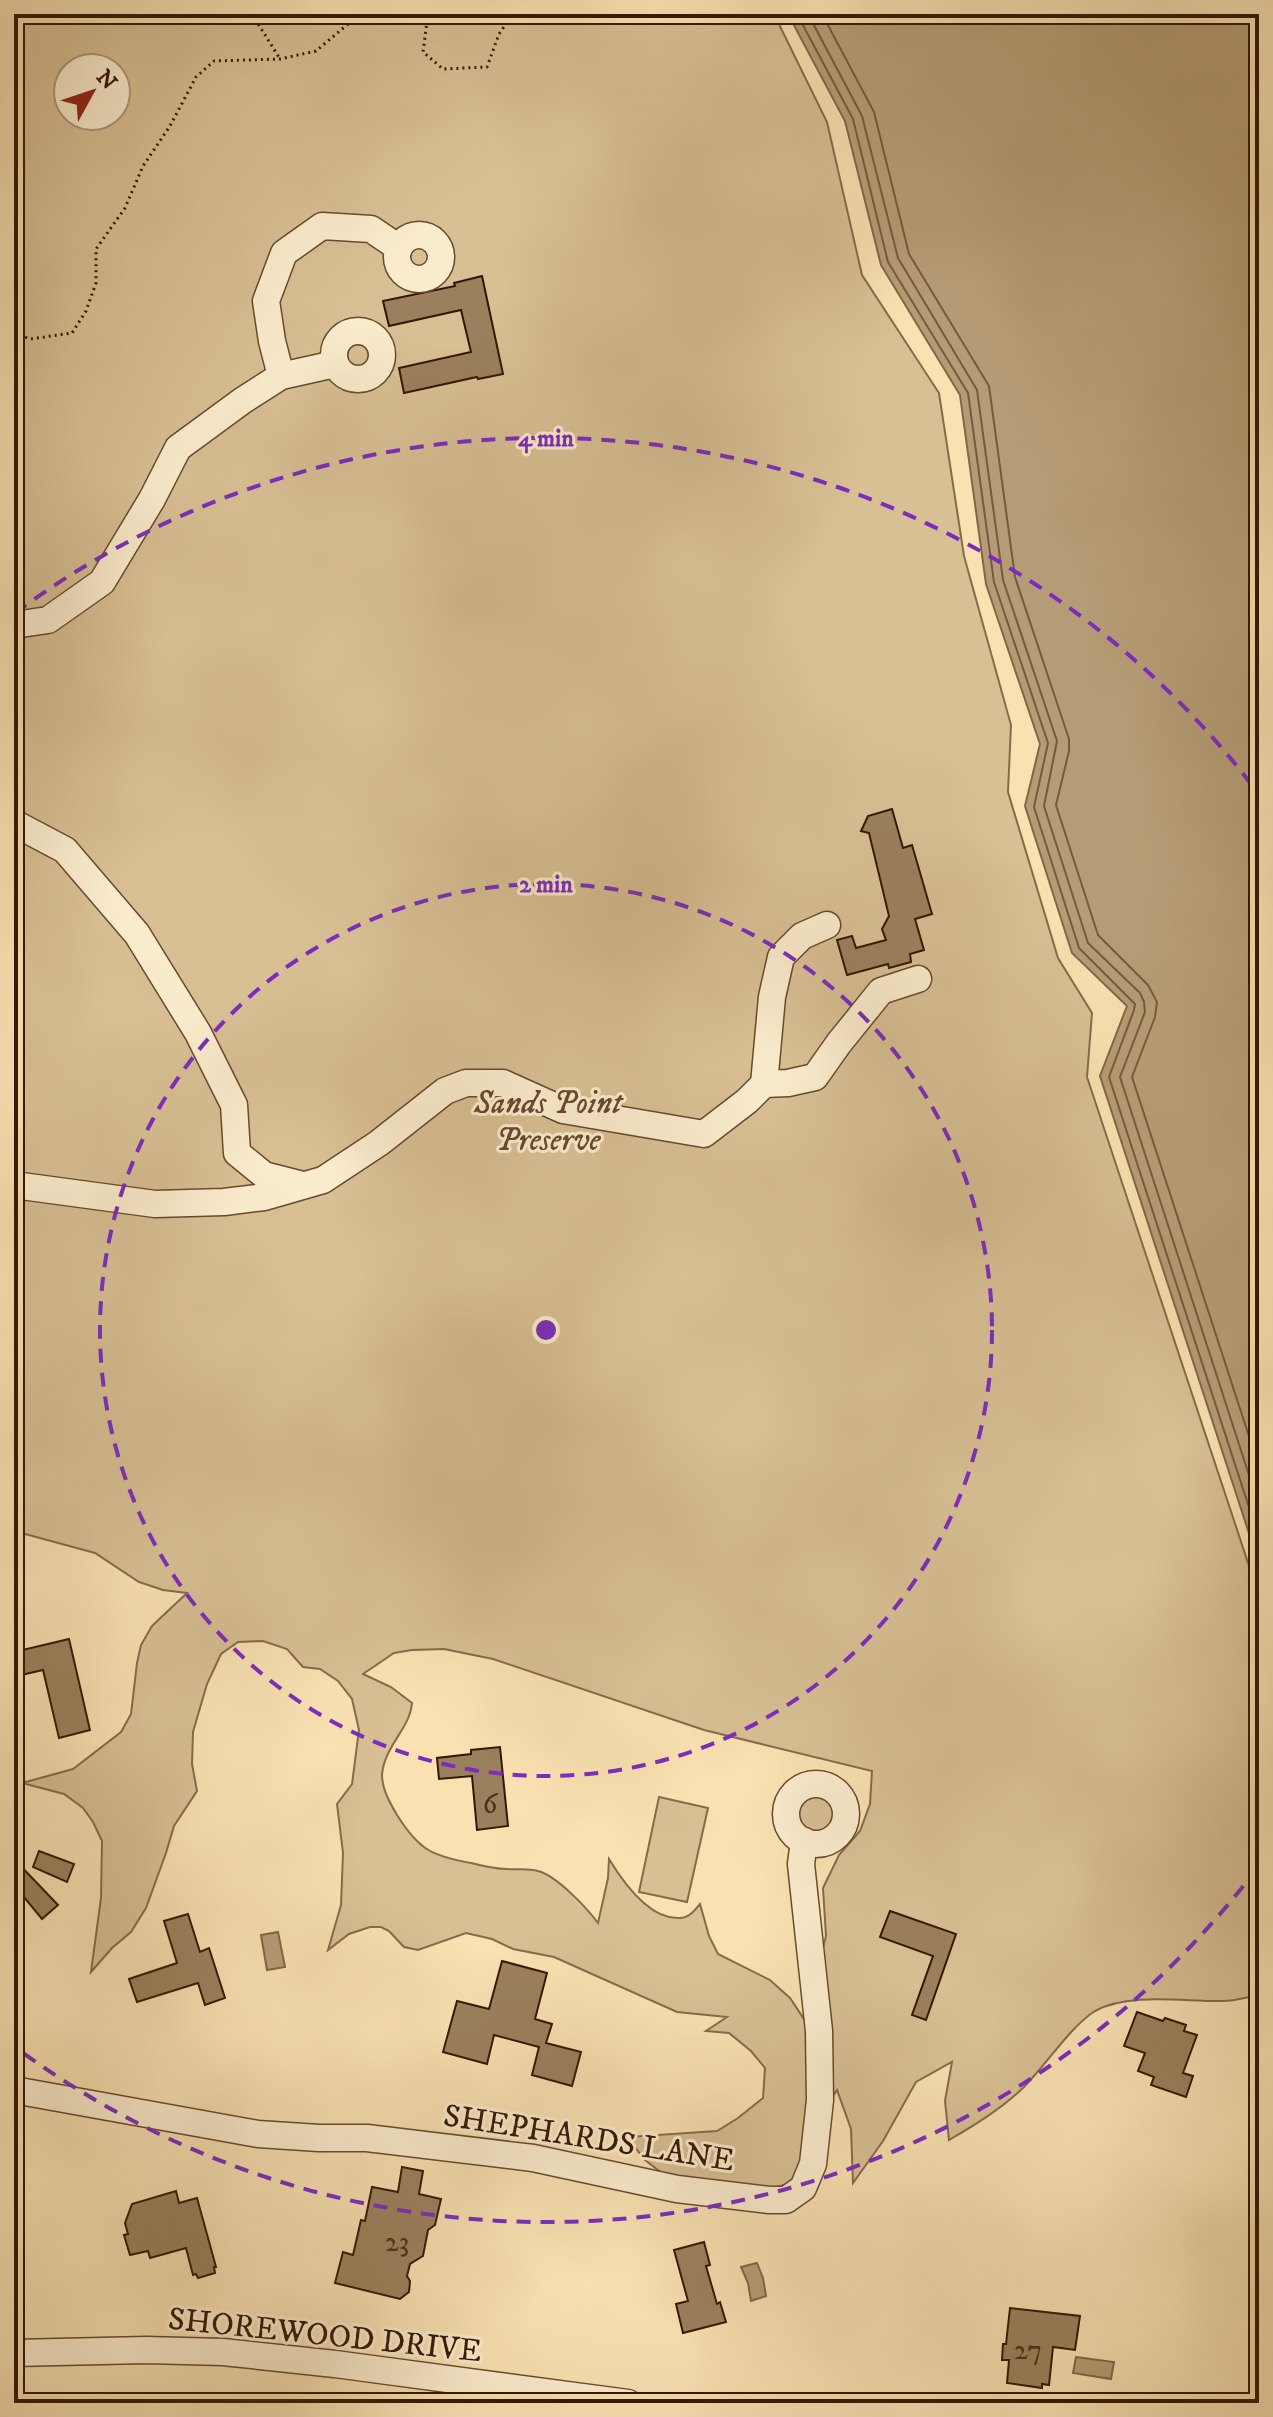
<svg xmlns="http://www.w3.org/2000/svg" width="1273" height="2417" viewBox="0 0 1273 2417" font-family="'IM FELL DW Pica',serif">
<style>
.green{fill:#d8bf94;stroke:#866b4a;stroke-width:2;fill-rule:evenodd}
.water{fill:#b69c76;stroke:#826747;stroke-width:2}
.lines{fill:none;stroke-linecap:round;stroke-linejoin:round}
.shore{stroke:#765a3c;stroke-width:2}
.building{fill:#9b805d;stroke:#351701;stroke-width:2}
.minor-casing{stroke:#664a2d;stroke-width:29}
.path{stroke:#351701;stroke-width:3;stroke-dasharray:2 4;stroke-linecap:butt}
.minor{stroke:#fbeccd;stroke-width:26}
.ring{fill:none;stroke:#7b2cbf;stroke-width:4;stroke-dasharray:14 10}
.labels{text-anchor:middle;stroke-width:6;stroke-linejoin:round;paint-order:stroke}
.number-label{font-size:28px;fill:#4e3118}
.park-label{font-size:32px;font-style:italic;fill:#66492d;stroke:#fbeccd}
.street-label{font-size:32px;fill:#351701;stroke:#fbeccd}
.centre{fill:#7b2cbf;stroke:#fbeccd;stroke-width:4}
.ring-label{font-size:24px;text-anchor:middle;font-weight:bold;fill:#7b2cbf;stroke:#fbeccd;stroke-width:6;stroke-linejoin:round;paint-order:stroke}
</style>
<rect width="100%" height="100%" fill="#f9e1b2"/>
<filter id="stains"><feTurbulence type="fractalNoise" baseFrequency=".0025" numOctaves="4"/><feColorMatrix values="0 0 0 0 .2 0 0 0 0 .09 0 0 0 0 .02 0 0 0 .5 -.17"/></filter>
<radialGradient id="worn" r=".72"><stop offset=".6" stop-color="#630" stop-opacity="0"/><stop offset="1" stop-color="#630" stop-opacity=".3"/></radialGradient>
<g class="green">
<path d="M14,14H774L827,122L862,275L939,393L964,556L1011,725L1008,792L1058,958L1092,1013L1087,1077L1259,1596V1995C1247,1997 1235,2001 1223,2001C1185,2002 1130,1992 1095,2011C1071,2026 1045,2066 1024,2087C1001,2109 975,2125 949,2140L945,2101L952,2062L916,2082L883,2141L853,2183L851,2129L837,2090L811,2130L794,2183L766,2189L667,2177L645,2160L627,2137L717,2131L738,2118L763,2098L765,2068L751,2051L729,2033L706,2031L727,2017L677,2012L554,1957L513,1949L492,1939L466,1933L418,1950L404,1947L389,1931L381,1927H370L349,1934L328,1950L341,1905L343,1853L337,1804L352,1784L359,1730L352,1699L338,1681L320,1669L303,1667L287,1649L263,1641L238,1642L221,1654L207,1684L193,1732L192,1764L197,1791L174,1826L166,1853L146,1908L131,1932L112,1948L91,1972L101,1898L102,1841L93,1822L83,1808L64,1794L22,1783L73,1769L121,1732L131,1714L137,1663L141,1645L152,1626L187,1593L163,1590L139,1582L95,1553L14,1531ZM68,68H116V116H68ZM444,1649L493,1659L704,1730L872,1771L870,1804L860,1831L839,1855L823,1888L826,1936L804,2019L790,1998L770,1980L718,1954L709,1936L700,1904C695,1910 689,1918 680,1918C650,1920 623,1882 609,1859L608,1878L598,1923C586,1907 557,1876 538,1871C528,1868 517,1870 507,1869C495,1869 483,1866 471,1863C432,1856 419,1850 397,1815C390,1803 382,1789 382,1775C384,1746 410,1729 412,1703L391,1687L363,1674L394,1653L412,1650Z"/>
<circle cx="816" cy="1814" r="21"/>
<polygon points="659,1797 708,1808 687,1902 639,1892"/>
</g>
<g class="water">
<polygon points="788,14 1259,14 1259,1564 1100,1076 1127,1006 1072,953 1025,806 1040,744 986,584 960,395 881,265 845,121"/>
<polygon points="278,1932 285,1967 267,1970 261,1935"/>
<polygon points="757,2263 763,2278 766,2296 751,2301 748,2283 741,2267"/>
<polygon points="1076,2357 1114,2362 1111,2379 1073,2373"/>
</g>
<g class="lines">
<g class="shore">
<polyline points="797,14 853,119 888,262 968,393 994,582 1048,743 1034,807 1079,948 1135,1004 1134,1010 1109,1077 1259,1538"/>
<polyline points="808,14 862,116 898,258 977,390 1003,580 1057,741 1044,806 1088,943 1140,993 1144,1002 1145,1012 1120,1077 1259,1506"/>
<polyline points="822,14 874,112 909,254 989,386 1015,577 1069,739 1069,751 1056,805 1098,935 1148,985 1157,1002 1155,1017 1132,1077 1259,1467"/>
</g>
</g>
<g class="building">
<polygon points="482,276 503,374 478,379 477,377 404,393 399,368 471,352 461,310 389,326 383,301 455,286 454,283"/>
<polygon points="892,809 903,848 912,845 932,914 915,919 924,950 910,954 911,962 889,968 888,964 847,975 837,940 852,936 856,948 886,940 882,929 889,916 869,833 861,831 868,816"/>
<polygon points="69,1639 90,1730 59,1738 43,1670 17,1676 14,1652"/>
<polygon points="500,1747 508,1826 477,1830 472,1776 439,1779 437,1758 471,1754 471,1750"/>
<polygon points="39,1851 74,1864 67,1882 33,1867"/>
<polygon points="14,1859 58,1905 42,1919 14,1885"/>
<polygon points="890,1911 956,1934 926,2020 912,2015 933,1956 880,1937"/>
<polygon points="188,1914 200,1952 209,1948 225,1998 205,2005 198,1983 137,2002 129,1979 177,1963 164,1921"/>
<polygon points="502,1961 547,1973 535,2019 552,2024 546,2043 581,2052 572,2086 532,2075 539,2047 494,2035 487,2064 443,2052 457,2001 489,2009"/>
<polygon points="1137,2012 1163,2021 1165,2018 1186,2025 1184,2031 1197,2035 1183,2073 1193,2076 1186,2097 1151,2085 1154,2077 1138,2071 1145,2053 1124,2046"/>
<polygon points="402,2167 423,2171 419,2194 441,2199 435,2225 428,2230 423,2256 410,2264 407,2276 410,2281 409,2292 400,2299 335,2283 343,2252 353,2255 361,2220 365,2221 372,2187 398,2192"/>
<polygon points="176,2191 179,2203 197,2198 216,2267 214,2267 215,2273 198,2278 196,2274 193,2275 186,2248 150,2258 148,2251 130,2255 124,2235 128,2234 125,2223 132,2204"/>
<polygon points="704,2242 710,2265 706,2266 717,2304 720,2302 726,2322 683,2333 676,2304 688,2301 674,2250"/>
<polygon points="1010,2308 1080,2316 1075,2350 1053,2347 1049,2385 1042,2384 1042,2388 1007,2383 1009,2360 1002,2360 1003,2344 1006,2344"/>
</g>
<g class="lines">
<g class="minor-casing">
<g id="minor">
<circle cx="419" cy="257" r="22"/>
<circle cx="358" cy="355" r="24"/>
<polyline points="281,376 272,341 266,301 284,253 322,226 371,229 399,248"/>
<polyline points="14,625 48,620 102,582 152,499 178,448 242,401 281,376 335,364"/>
<polyline points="14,823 65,850 137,934 198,1033 234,1105 237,1153 264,1175 303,1185"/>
<polyline points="764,1084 788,1083 815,1077 839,1043 881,991 918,979"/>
<polyline points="14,1185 155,1204 224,1202 264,1197 323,1180 379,1143 445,1091 466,1083 503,1083 563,1110 704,1134 747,1101 764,1084 772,997 781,957 802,936 827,925"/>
<circle cx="816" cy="1814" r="30"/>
<polyline points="14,2090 258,2134 319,2138 367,2138 533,2158 677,2189 769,2200 786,2200 803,2188 813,2164 820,2100 819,2031 801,1864 804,1841"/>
<polyline points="14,2353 146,2350 223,2352 335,2364 628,2403"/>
</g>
</g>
<g class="path">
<polyline points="252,14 280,59"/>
<polyline points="428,14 423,52 443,69 487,67 499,34 513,14"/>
<polyline points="14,333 30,339 72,333 86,311 96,283 96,249 125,208 143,166 170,126 196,77 214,61 280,59 316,51 348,24 350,14"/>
</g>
<use href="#minor" class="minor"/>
</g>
<g class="ring">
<circle cx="546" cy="1330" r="446"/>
<path d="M1258 1867A892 892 0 0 1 15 2047M15 613A892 892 0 0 1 1258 793"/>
</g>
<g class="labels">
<g class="number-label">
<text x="490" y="1813">6</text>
<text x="397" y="2251">23</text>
<text x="1028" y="2359">27</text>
</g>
<g class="park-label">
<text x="548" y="1113">Sands Point<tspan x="548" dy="37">Preserve</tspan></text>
</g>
<g class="street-label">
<text transform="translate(589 2137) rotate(9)" y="11">SHEPHARDS LANE</text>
<text transform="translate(325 2334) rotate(6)" y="11">SHOREWOOD DRIVE</text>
</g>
</g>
<circle cx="546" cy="1330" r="12" class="centre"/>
<g class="ring-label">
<text x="546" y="446">4 min</text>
<text x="546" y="892">2 min</text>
</g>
<rect width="1273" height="2417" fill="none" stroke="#f9e1b2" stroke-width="48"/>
<rect x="16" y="16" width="1241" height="2385" fill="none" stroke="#351701" stroke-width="4"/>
<rect x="24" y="24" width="1225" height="2369" fill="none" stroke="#351701" stroke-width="2"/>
<g transform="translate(92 92) rotate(50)"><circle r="38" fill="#fbeccd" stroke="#ac977b" stroke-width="2"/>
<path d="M0-6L14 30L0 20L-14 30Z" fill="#8f2418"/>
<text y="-12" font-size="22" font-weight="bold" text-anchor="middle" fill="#351701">N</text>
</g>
<rect width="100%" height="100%" filter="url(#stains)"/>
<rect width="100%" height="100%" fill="url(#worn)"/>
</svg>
